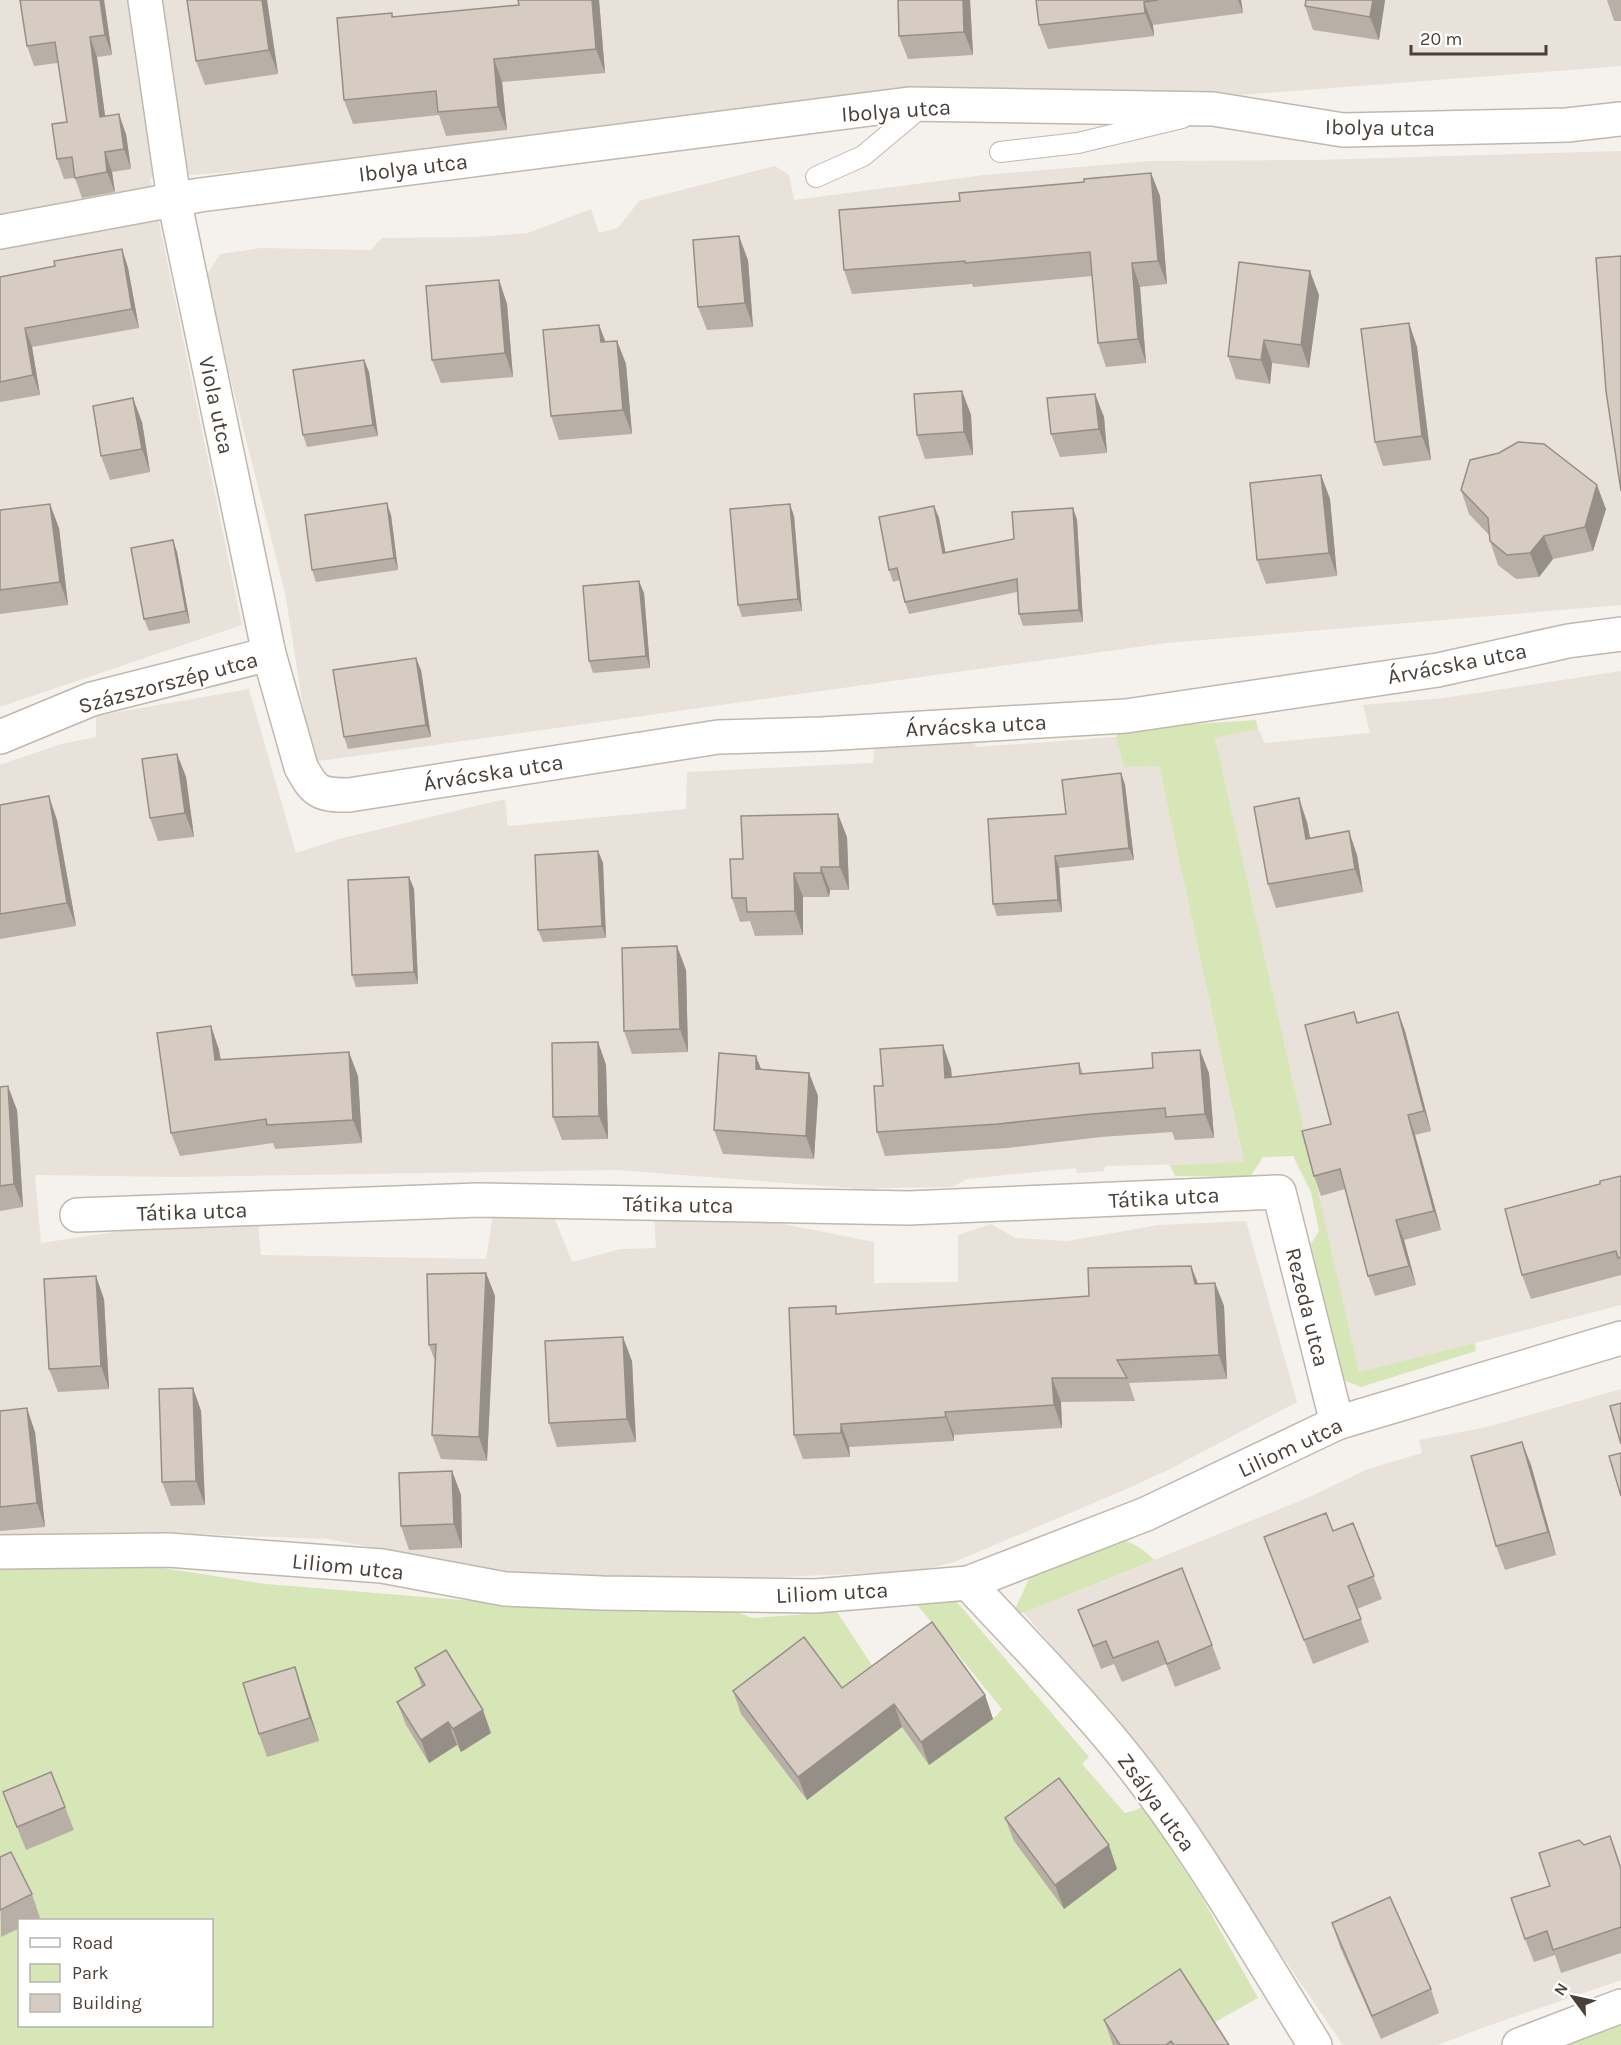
<svg xmlns="http://www.w3.org/2000/svg" width="1621" height="2045" viewBox="0 0 1621 2045" font-family="Karla,sans-serif">
<style>
.residential{fill:#e8e2da}
.green{fill:#d6e6b7;fill-rule:evenodd}
.lines{fill:none;stroke-linecap:round;stroke-linejoin:round}
.service-casing{stroke:#c0b8ae;stroke-width:22}
.minor-casing{stroke:#c0b8ae;stroke-width:36}
.service{stroke:#fff;stroke-width:20}
.minor{stroke:#fff;stroke-width:33}
.wall{fill:#b8afa6}
.shaded-wall{fill:#968f87}
.building{fill:#d6ccc1;stroke:#968f87;stroke-width:1.5}
.labels{text-anchor:middle;stroke-width:4.5;stroke-linejoin:round;paint-order:stroke}
.street-label{font-size:22px;fill:#494139;stroke:#fff}
</style>
<rect width="100%" height="100%" fill="#f5f1ec"/>
<g class="residential">
<polygon points="0,0 1621,0 1621,66 150,178 242,625 0,707"/>
<polygon points="1621,151 1621,605 1166,643 312,762 285,593 205,278 220,254 261,248 371,250 382,238 476,237 528,233 591,209 599,233 618,228 639,201 775,166 789,175 794,200 984,175 1149,161 1317,160"/>
<polygon points="1621,671 1621,1305 1359,1373 1215,738 1258,729 1265,743 1370,733 1363,705 1444,698"/>
<polygon points="249,689 296,853 339,839 505,799 508,826 686,809 687,772 873,763 874,747 973,739 976,747 1116,737 1124,767 1159,766 1244,1163 1105,1166 1104,1171 1077,1173 1076,1168 966,1179 953,1187 875,1188 874,1194 853,1193 852,1188 616,1170 181,1177 35,1175 41,1243 142,1228 258,1224 261,1255 486,1259 493,1214 554,1217 572,1262 621,1249 656,1248 654,1215 748,1217 874,1242 874,1283 958,1282 958,1235 991,1224 1015,1238 1067,1241 1159,1225 1246,1221 1297,1402 1170,1469 1122,1491 952,1563 902,1574 874,1573 710,1580 522,1575 327,1539 167,1533 0,1539 0,765 61,744 96,737 96,716"/>
<polygon points="1621,1389 1621,1980 1482,2028 1438,2045 1343,2045 1235,1887 1098,1700 1024,1613 1307,1498 1368,1469 1422,1453 1419,1440 1487,1427"/>
</g>
<g class="green">
<polygon points="1256,720 1258,729 1215,738 1359,1372 1475,1343 1476,1351 1361,1387 1343,1380 1311,1244 1319,1231 1311,1192 1293,1156 1263,1157 1250,1177 1175,1176 1170,1165 1244,1162 1159,766 1124,767 1116,737 1121,729"/>
<path d="M1121,1539C1134,1544 1144,1549 1154,1560L1024,1613L1017,1612L1016,1607L1030,1577L1041,1565Z"/>
<path d="M0,1562L157,1567L266,1584L533,1606L663,1612L729,1609L752,1618L837,1612L885,1685L994,1718L1002,1709L915,1602L951,1595L1089,1757L1082,1764L1125,1813L1134,1811L1143,1806L1201,1896L1258,1998L1210,2025L1223,2045H0ZM20,1920H212V2026H20Z"/>
<polygon points="1621,2017 1621,2045 1552,2045"/>
</g>
<g class="lines">
<g class="service-casing">
<g id="service">
<polyline points="1000,152 1078,143 1182,118"/>
<polyline points="816,177 863,156 925,104"/>
</g>
</g>
<g class="minor-casing">
<g id="minor">
<path d="M145,0L174,199L269,654L301,767C315,793 320,795 349,795L718,737L822,734L1126,716L1438,670L1568,641L1621,634"/>
<polyline points="0,232 200,195 909,104 1213,109 1343,130 1567,125 1621,119"/>
<polyline points="0,737 92,699 269,654"/>
<polyline points="77,1215 478,1200 909,1208 1279,1192 1337,1423"/>
<polyline points="0,1552 168,1550 382,1566 505,1589 602,1593 815,1596 968,1583 1146,1514 1337,1423 1621,1338"/>
<path d="M968,1583C1015,1634 1065,1684 1110,1738C1189,1832 1250,1941 1315,2045"/>
<polyline points="1519,2045 1621,2006"/>
</g>
</g>
<use href="#service" class="service"/>
<use href="#minor" class="minor"/>
</g>
<g class="wall">
<polygon points="104,0 112,55 97,57 105,116 126,134 131,169 112,172 115,192 82,198 75,178 64,179 57,159 67,122 58,63 34,66 27,46"/>
<polygon points="267,0 278,74 205,85 196,61"/>
<polygon points="599,0 605,73 502,82 507,130 446,136 439,115 353,124 344,100 393,17"/>
<polygon points="970,0 973,55 908,59 899,36"/>
<polygon points="1036,0 1241,0 1243,13 1153,25 1154,36 1048,49 1039,25"/>
<polygon points="1306,0 1385,0 1379,40 1313,30 1305,6"/>
<polygon points="1607,0 1621,0 1621,21 1614,21"/>
<polygon points="1151,173 1160,196 1167,284 1140,287 1146,363 1106,367 1098,343 1092,276 973,287 972,284 852,294 844,270 960,201 1084,182"/>
<polygon points="122,249 128,268 139,328 32,347 40,395 0,402 0,277 55,266"/>
<polygon points="748,260 753,327 707,330 698,307"/>
<polygon points="499,280 507,304 513,377 441,383 432,360"/>
<polygon points="1319,295 1309,368 1272,363 1270,384 1236,379 1228,356"/>
<polygon points="1409,323 1417,347 1431,460 1383,466 1375,442"/>
<polygon points="599,325 605,342 617,341 626,364 632,434 559,440 551,416"/>
<polygon points="364,360 369,372 378,436 307,447 303,435"/>
<polygon points="962,391 971,415 973,455 925,459 917,435"/>
<polygon points="1095,394 1104,417 1107,453 1060,457 1051,434"/>
<polygon points="142,422 150,472 110,480 101,456"/>
<polygon points="1321,475 1330,499 1337,576 1266,584 1257,560"/>
<polygon points="1461,490 1606,509 1593,551 1553,559 1539,577 1516,579 1498,565 1490,541 1489,535 1469,514"/>
<polygon points="934,506 939,518 945,553 1014,539 1073,508 1077,520 1083,622 1023,626 1019,614 1017,592 909,614 905,602 900,580 893,582 889,570"/>
<polygon points="0,510 59,528 68,605 0,614"/>
<polygon points="391,515 398,570 316,582 312,570"/>
<polygon points="794,516 802,611 742,617 738,605"/>
<polygon points="177,552 190,623 149,631 144,619"/>
<polygon points="644,593 650,668 593,673 589,661"/>
<polygon points="421,670 431,737 348,749 344,737"/>
<polygon points="177,754 186,777 194,837 158,841 150,818"/>
<polygon points="1121,773 1125,785 1134,860 1059,868 1062,912 997,916 993,904 1066,814"/>
<polygon points="0,805 57,820 76,926 0,939"/>
<polygon points="1307,822 1310,839 1357,855 1363,892 1276,908 1268,884"/>
<polygon points="847,837 849,890 830,890 829,897 803,897 803,935 755,936 750,921 740,922 732,898 743,859"/>
<polygon points="598,851 603,863 606,938 543,942 538,930"/>
<polygon points="409,877 414,889 418,984 356,987 352,975"/>
<polygon points="686,970 688,1052 632,1054 624,1031"/>
<polygon points="1354,1012 1358,1023 1398,1012 1405,1031 1431,1131 1415,1135 1441,1230 1404,1240 1416,1285 1375,1296 1368,1276 1345,1189 1321,1196 1314,1176 1331,1124"/>
<polygon points="211,1026 219,1050 221,1060 358,1076 362,1143 275,1149 273,1143 180,1156 171,1133"/>
<polygon points="598,1042 606,1065 608,1139 562,1140 553,1117"/>
<polygon points="1079,1063 1083,1074 1209,1073 1214,1138 1175,1140 1172,1132 1101,1137 1007,1148 885,1156 877,1132 883,1086 951,1068 952,1077"/>
<polygon points="761,1069 809,1073 818,1096 814,1159 723,1154 714,1130"/>
<polygon points="0,1087 17,1110 23,1207 0,1211"/>
<polygon points="1621,1176 1621,1275 1531,1299 1522,1275 1600,1184"/>
<polygon points="1191,1266 1198,1283 1215,1283 1224,1306 1227,1379 1129,1383 1135,1401 1061,1402 1062,1428 954,1435 954,1441 849,1447 850,1457 803,1459 794,1435 839,1314 1089,1296"/>
<polygon points="486,1273 495,1296 487,1461 441,1459 432,1435 435,1361 429,1345"/>
<polygon points="104,1299 109,1389 58,1392 49,1369"/>
<polygon points="632,1361 636,1442 557,1447 549,1423"/>
<polygon points="193,1388 201,1411 205,1505 171,1506 162,1482"/>
<polygon points="0,1411 35,1432 45,1527 0,1531"/>
<polygon points="1531,1465 1556,1555 1505,1570 1496,1546"/>
<polygon points="452,1471 461,1495 462,1548 409,1550 401,1526"/>
<polygon points="1353,1523 1382,1599 1357,1609 1369,1642 1313,1664 1273,1560"/>
<polygon points="1078,1610 1212,1645 1221,1669 1175,1687 1166,1664 1122,1682 1114,1664 1101,1669"/>
<polygon points="415,1668 491,1733 461,1752 457,1745 429,1763 406,1725 397,1702 422,1687"/>
<polygon points="842,1688 985,1695 993,1719 929,1765 902,1727 807,1800 741,1714 733,1691"/>
<polygon points="303,1691 319,1741 267,1757 259,1734"/>
<polygon points="3,1792 65,1807 74,1830 26,1850"/>
<polygon points="1005,1818 1117,1869 1064,1909 1014,1841"/>
<polygon points="1610,1836 1621,1866 1621,1953 1561,1973 1555,1955 1534,1962 1525,1939 1550,1886 1584,1845"/>
<polygon points="0,1857 32,1894 40,1918 34,1920 20,1920 20,1928 1,1937"/>
<polygon points="1332,1923 1431,1989 1439,2013 1381,2039 1340,1947"/>
<polygon points="1104,2020 1229,2045 1113,2045"/>
</g>
<g class="shaded-wall">
<polygon points="100,0 104,0 112,55 105,35"/>
<polygon points="262,0 267,0 278,74 269,50"/>
<polygon points="592,0 599,0 605,73 596,49"/>
<polygon points="963,0 970,0 973,55 964,32"/>
<polygon points="1238,0 1241,0 1243,13"/>
<polygon points="1373,0 1385,0 1379,40 1370,17"/>
<polygon points="1144,2 1153,25 1154,36 1145,13"/>
<polygon points="90,37 97,57 108,137 100,117"/>
<polygon points="494,59 502,82 507,130 498,107"/>
<polygon points="119,114 126,134 131,169 124,149"/>
<polygon points="105,152 112,172 115,192 107,172"/>
<polygon points="1151,173 1160,196 1167,284 1158,261"/>
<polygon points="739,236 748,260 753,327 745,303"/>
<polygon points="122,249 128,268 139,328 132,309"/>
<polygon points="1132,263 1140,287 1146,363 1138,339"/>
<polygon points="1310,271 1319,295 1309,368 1301,345"/>
<polygon points="499,280 507,304 513,377 505,353"/>
<polygon points="1409,323 1417,347 1431,460 1422,436"/>
<polygon points="599,325 608,348 601,342"/>
<polygon points="25,328 32,347 40,395 33,375"/>
<polygon points="1264,340 1272,363 1270,384 1261,360"/>
<polygon points="617,341 626,364 632,434 623,410"/>
<polygon points="364,360 369,372 378,436 373,425"/>
<polygon points="962,391 971,415 973,455 964,432"/>
<polygon points="1095,394 1104,417 1107,453 1099,429"/>
<polygon points="133,398 142,422 150,472 142,449"/>
<polygon points="1321,475 1330,499 1337,576 1329,553"/>
<polygon points="1597,485 1606,509 1593,551 1585,527"/>
<polygon points="387,503 391,515 398,570 394,558"/>
<polygon points="50,504 59,528 68,605 60,582"/>
<polygon points="790,504 794,516 802,611 798,599"/>
<polygon points="934,506 939,518 948,565 943,553"/>
<polygon points="1073,508 1077,520 1083,622 1079,610"/>
<polygon points="1544,536 1553,559 1539,577 1530,553"/>
<polygon points="173,540 177,552 190,623 186,611"/>
<polygon points="639,581 644,593 650,668 646,656"/>
<polygon points="416,658 421,670 431,737 426,725"/>
<polygon points="177,754 186,777 194,837 185,813"/>
<polygon points="1121,773 1125,785 1134,860 1129,848"/>
<polygon points="49,796 57,820 76,926 67,903"/>
<polygon points="1299,798 1307,822 1315,863 1306,839"/>
<polygon points="838,814 847,837 849,890 840,867"/>
<polygon points="1349,831 1357,855 1363,892 1355,869"/>
<polygon points="598,851 603,863 606,938 602,926"/>
<polygon points="1055,856 1059,868 1062,912 1058,900"/>
<polygon points="821,867 830,890 829,897 821,873"/>
<polygon points="794,873 803,897 803,935 795,911"/>
<polygon points="409,877 414,889 418,984 414,972"/>
<polygon points="677,946 686,970 688,1052 680,1029"/>
<polygon points="1398,1012 1405,1031 1431,1131 1424,1111"/>
<polygon points="211,1026 219,1050 224,1084 215,1060"/>
<polygon points="598,1042 606,1065 608,1139 599,1116"/>
<polygon points="943,1045 951,1068 953,1101 945,1078"/>
<polygon points="1200,1050 1209,1073 1214,1138 1205,1114"/>
<polygon points="349,1052 358,1076 362,1143 353,1120"/>
<polygon points="756,1056 765,1079 756,1069"/>
<polygon points="809,1073 818,1096 814,1159 806,1136"/>
<polygon points="8,1086 17,1110 23,1207 14,1184"/>
<polygon points="1408,1115 1415,1135 1441,1230 1434,1211"/>
<polygon points="1396,1220 1404,1240 1416,1285 1409,1266"/>
<polygon points="1191,1266 1200,1289 1195,1284"/>
<polygon points="486,1273 495,1296 487,1461 479,1437"/>
<polygon points="96,1276 104,1299 109,1389 101,1366"/>
<polygon points="1215,1283 1224,1306 1227,1379 1219,1355"/>
<polygon points="623,1337 632,1361 636,1442 627,1419"/>
<polygon points="1052,1378 1061,1402 1062,1428 1054,1405"/>
<polygon points="193,1388 201,1411 205,1505 196,1481"/>
<polygon points="27,1408 35,1432 45,1527 37,1503"/>
<polygon points="945,1412 954,1435 954,1441 946,1417"/>
<polygon points="841,1424 849,1447 850,1457 841,1433"/>
<polygon points="1522,1442 1531,1465 1556,1555 1548,1532"/>
<polygon points="452,1471 461,1495 462,1548 454,1524"/>
<polygon points="295,1667 303,1691 319,1741 310,1718"/>
<polygon points="985,1695 993,1719 929,1765 921,1742"/>
<polygon points="894,1704 902,1727 807,1800 798,1777"/>
<polygon points="483,1710 491,1733 461,1752 453,1729"/>
<polygon points="448,1722 457,1745 429,1763 421,1740"/>
<polygon points="1109,1845 1117,1869 1064,1909 1055,1885"/>
</g>
<g class="building">
<polygon points="20,0 100,0 105,35 90,37 100,117 119,114 124,149 105,152 107,172 75,178 72,157 57,159 52,124 67,122 55,42 27,46"/>
<polygon points="187,0 262,0 269,50 196,61"/>
<polygon points="518,0 592,0 596,49 494,59 498,107 438,112 436,91 344,100 337,18 392,13 392,17 519,5"/>
<polygon points="898,0 963,0 964,32 899,36"/>
<polygon points="1036,0 1158,0 1144,2 1145,13 1039,25"/>
<polygon points="1306,0 1373,0 1370,17 1305,6"/>
<polygon points="1151,173 1158,261 1132,263 1138,339 1098,343 1090,252 965,263 965,261 844,270 839,210 960,201 959,193 1084,182 1084,179"/>
<polygon points="739,236 745,303 698,307 693,240"/>
<polygon points="122,249 132,309 25,328 33,375 0,382 0,277 55,266 54,261"/>
<polygon points="1621,256 1621,491 1606,391 1596,258"/>
<polygon points="1239,262 1310,271 1301,345 1264,340 1261,360 1228,356"/>
<polygon points="499,280 505,353 432,360 426,286"/>
<polygon points="1409,323 1422,436 1375,442 1361,329"/>
<polygon points="599,325 601,342 617,341 623,410 551,416 543,330"/>
<polygon points="364,360 373,425 303,435 293,370"/>
<polygon points="962,391 964,432 917,435 914,394"/>
<polygon points="1095,394 1099,429 1051,434 1047,398"/>
<polygon points="133,398 142,449 101,456 93,406"/>
<polygon points="1518,442 1544,444 1597,485 1585,527 1544,536 1530,553 1507,555 1490,541 1488,518 1461,490 1470,460 1499,453"/>
<polygon points="1321,475 1329,553 1257,560 1250,483"/>
<polygon points="387,503 394,558 312,570 305,515"/>
<polygon points="50,504 60,582 0,590 0,510"/>
<polygon points="790,504 798,599 738,605 730,509"/>
<polygon points="934,506 943,553 1014,539 1012,512 1073,508 1079,610 1019,614 1017,579 905,602 897,568 889,570 879,517"/>
<polygon points="173,540 186,611 144,619 131,548"/>
<polygon points="639,581 646,656 589,661 583,586"/>
<polygon points="416,658 426,725 344,737 333,670"/>
<polygon points="177,754 185,813 150,818 142,759"/>
<polygon points="1121,773 1129,848 1055,856 1058,900 993,904 988,819 1066,814 1062,780"/>
<polygon points="49,796 67,903 0,914 0,805"/>
<polygon points="1299,798 1306,839 1349,831 1355,869 1268,884 1254,807"/>
<polygon points="838,814 840,867 821,867 821,873 794,873 795,911 747,912 746,898 732,898 730,859 743,859 741,816"/>
<polygon points="598,851 602,926 538,930 535,855"/>
<polygon points="409,877 414,972 352,975 348,880"/>
<polygon points="677,946 680,1029 624,1031 622,948"/>
<polygon points="1354,1012 1357,1023 1398,1012 1424,1111 1408,1115 1434,1211 1396,1220 1409,1266 1368,1276 1340,1169 1314,1176 1302,1131 1331,1124 1305,1025"/>
<polygon points="211,1026 215,1060 349,1052 353,1120 267,1125 266,1119 171,1133 157,1033"/>
<polygon points="598,1042 599,1116 553,1117 552,1043"/>
<polygon points="943,1045 945,1078 1079,1063 1080,1074 1153,1068 1152,1053 1200,1050 1205,1114 1166,1117 1165,1108 1092,1114 998,1124 877,1132 874,1086 883,1086 880,1049"/>
<polygon points="719,1053 756,1056 756,1069 809,1073 806,1136 714,1130"/>
<polygon points="8,1086 14,1184 0,1186 0,1087"/>
<polygon points="1621,1176 1621,1257 1618,1258 1616,1251 1522,1275 1505,1209 1600,1184 1600,1181"/>
<polygon points="1191,1266 1195,1284 1215,1283 1219,1355 1117,1360 1127,1378 1052,1378 1054,1405 945,1412 946,1417 841,1424 841,1433 794,1435 789,1308 836,1306 836,1314 1089,1296 1088,1268"/>
<polygon points="486,1273 479,1437 432,1435 436,1344 429,1345 427,1274"/>
<polygon points="96,1276 101,1366 49,1369 44,1279"/>
<polygon points="623,1337 627,1419 549,1423 545,1341"/>
<polygon points="193,1388 196,1481 162,1482 159,1389"/>
<polygon points="1621,1403 1621,1444 1610,1406"/>
<polygon points="27,1408 37,1503 0,1507 0,1411"/>
<polygon points="1522,1442 1548,1532 1496,1546 1471,1456"/>
<polygon points="1621,1453 1621,1496 1609,1456"/>
<polygon points="452,1471 454,1524 401,1526 399,1473"/>
<polygon points="1326,1513 1333,1531 1353,1523 1374,1576 1348,1586 1361,1619 1304,1640 1264,1537"/>
<polygon points="1182,1568 1212,1645 1167,1664 1158,1641 1113,1658 1106,1641 1093,1646 1078,1610"/>
<polygon points="932,1622 985,1695 921,1742 894,1704 798,1777 733,1691 804,1637 842,1688"/>
<polygon points="446,1650 483,1710 453,1729 448,1722 421,1740 397,1702 425,1685 415,1668"/>
<polygon points="295,1667 310,1718 259,1734 243,1683"/>
<polygon points="51,1772 65,1807 17,1827 3,1792"/>
<polygon points="1059,1778 1109,1845 1055,1885 1005,1818"/>
<polygon points="1610,1836 1621,1869 1621,1927 1553,1950 1547,1931 1525,1939 1511,1898 1550,1886 1539,1853 1579,1840 1584,1845"/>
<polygon points="11,1852 32,1894 0,1910 0,1857"/>
<polygon points="1390,1897 1431,1989 1372,2016 1332,1923"/>
<polygon points="1180,1969 1229,2045 1174,2045 1171,2041 1166,2045 1120,2045 1104,2020"/>
</g>
<g class="labels">
<g class="street-label">
<text transform="translate(896 110) rotate(-4)" y="8">Ibolya utca</text>
<text transform="translate(1380 127) rotate(1)" y="8">Ibolya utca</text>
<text transform="translate(413 167) rotate(-7)" y="8">Ibolya utca</text>
<text transform="translate(217 405) rotate(78)" y="8">Viola utca</text>
<text transform="translate(1457 663) rotate(-11)" y="8">Árvácska utca</text>
<text transform="translate(168 682) rotate(-15)" y="8">Százszorszép utca</text>
<text transform="translate(976 725) rotate(-3)" y="8">Árvácska utca</text>
<text transform="translate(493 772) rotate(-9)" y="8">Árvácska utca</text>
<text transform="translate(1164 1197) rotate(-3)" y="8">Tátika utca</text>
<text transform="translate(678 1204) rotate(1)" y="8">Tátika utca</text>
<text transform="translate(192 1211) rotate(-2)" y="8">Tátika utca</text>
<text transform="translate(1308 1307) rotate(76)" y="8">Rezeda utca</text>
<text transform="translate(1290 1447) rotate(-25)" y="8">Liliom utca</text>
<text transform="translate(348 1566) rotate(6)" y="8">Liliom utca</text>
<text transform="translate(832 1592) rotate(-3)" y="8">Liliom utca</text>
<text transform="translate(1157 1802) rotate(54)" y="8">Zsálya utca</text>
</g>
</g>
<rect x="18" y="1919" width="195" height="108" fill="#ffffff" stroke="#b6b3b0" stroke-width="1.5"/>
<rect x="30" y="1938" width="30" height="9" fill="#ffffff" stroke="#b6b3b0" stroke-width="1.5"/>
<text x="72" y="1949" font-size="18" fill="#494139">Road</text>
<rect x="30" y="1964" width="30" height="18" fill="#d6e6b7" stroke="#b6b3b0" stroke-width="1.5"/>
<text x="72" y="1979" font-size="18" fill="#494139">Park</text>
<rect x="30" y="1994" width="30" height="18" fill="#d6ccc1" stroke="#b6b3b0" stroke-width="1.5"/>
<text x="72" y="2009" font-size="18" fill="#494139">Building</text>
<g transform="translate(1573 1997) rotate(303)" stroke="#ffffff" stroke-width="4.5" paint-order="stroke">
<path d="M0-4.5L10 22L0 15L-10 22Z" fill="#494139"/>
<text y="-9" font-size="16" font-weight="bold" text-anchor="middle" fill="#494139">N</text>
</g>
<path d="M1411 45v9h135v-9" fill="none" stroke="#494139" stroke-width="3"/>
<text x="1420" y="45" font-size="18" fill="#494139" stroke="#ffffff" stroke-width="4.5" paint-order="stroke">20 m</text>
</svg>
